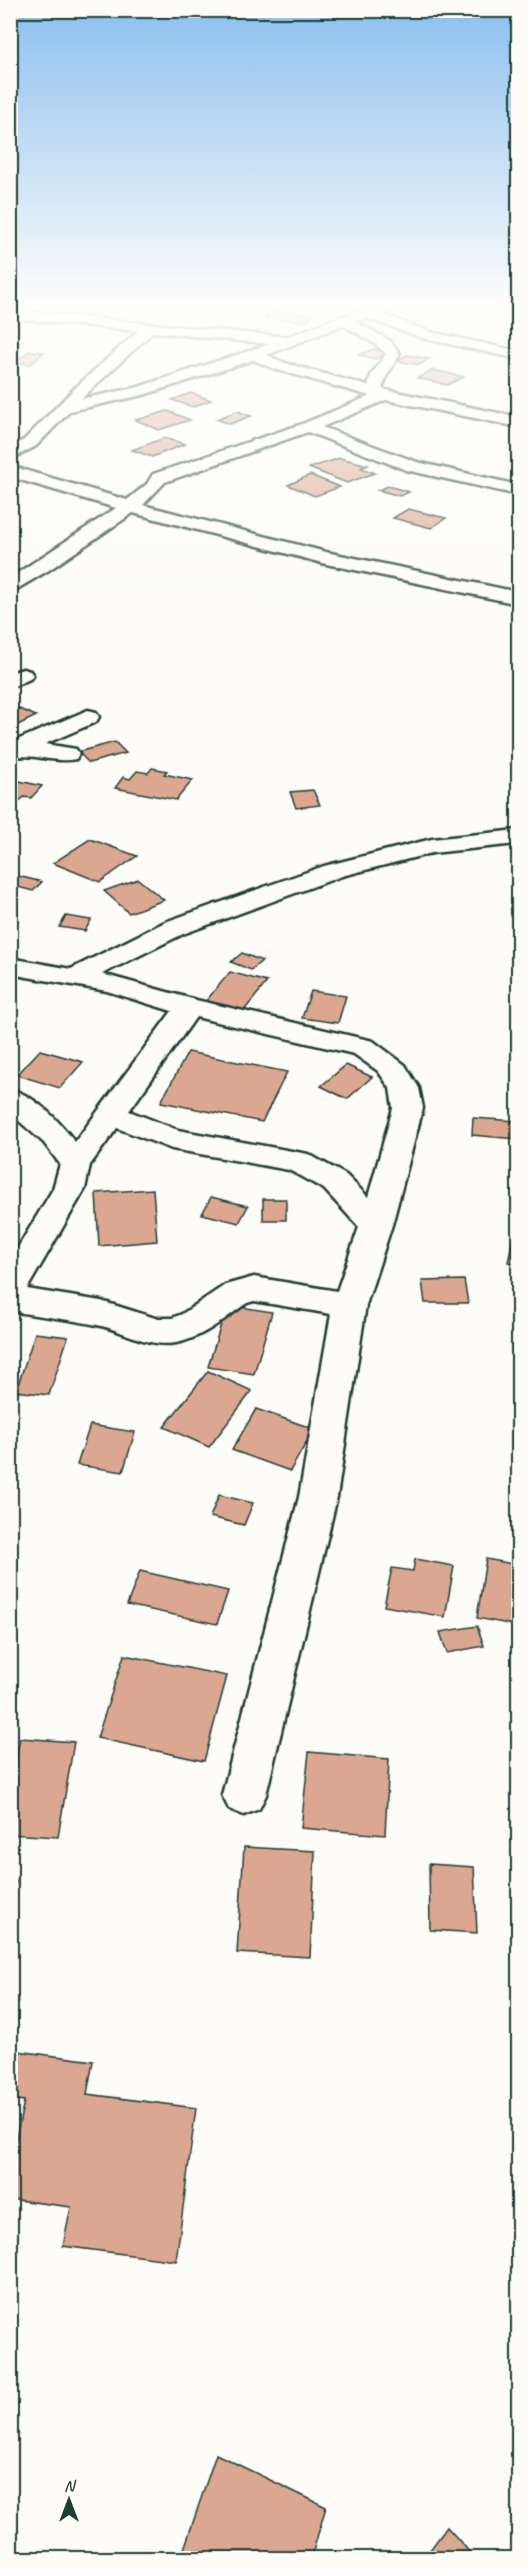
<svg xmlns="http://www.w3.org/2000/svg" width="529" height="2569" viewBox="0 0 529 2569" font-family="Caveat,sans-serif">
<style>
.building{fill:#dca791;stroke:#1f3d34;stroke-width:1.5}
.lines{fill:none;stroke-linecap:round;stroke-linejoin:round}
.minor-casing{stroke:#1f3d34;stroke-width:5}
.minor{fill:#fdfcf7;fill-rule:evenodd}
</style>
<rect width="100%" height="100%" fill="#fdfcf7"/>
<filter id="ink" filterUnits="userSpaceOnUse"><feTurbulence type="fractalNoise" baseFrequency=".0167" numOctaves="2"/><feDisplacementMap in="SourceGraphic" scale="12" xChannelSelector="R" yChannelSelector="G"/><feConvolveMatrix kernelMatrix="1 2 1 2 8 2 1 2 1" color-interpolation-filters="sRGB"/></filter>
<g filter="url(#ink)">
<g class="building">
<polygon points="271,310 313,314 306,321 264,318"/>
<polygon points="373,349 389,352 376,359 359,355"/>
<polygon points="29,351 44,352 31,364 15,363"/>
<polygon points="407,355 429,359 419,365 397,361"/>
<polygon points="433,370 464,377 447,385 417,378"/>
<polygon points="191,393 211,400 193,407 172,400"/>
<polygon points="168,411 190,420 159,430 136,420"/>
<polygon points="237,411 251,416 230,424 216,419"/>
<polygon points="164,438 185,444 152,457 132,450"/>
<polygon points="340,458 368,465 361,468 375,473 347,483 309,468"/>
<polygon points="310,475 340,487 315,496 288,485"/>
<polygon points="388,486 409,492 400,496 378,490"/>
<polygon points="408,509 446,518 431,528 393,518"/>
<polygon points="10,705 36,716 10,729"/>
<polygon points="115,742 126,753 89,763 78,752"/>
<polygon points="152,768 167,771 164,774 193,780 176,800 115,788 123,777 130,779 137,771 148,773"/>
<polygon points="10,779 42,786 31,798 24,797 10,809"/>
<polygon points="313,790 320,805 296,808 290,792"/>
<polygon points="90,839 137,856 100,882 53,863"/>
<polygon points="10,874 42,882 33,891 10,885"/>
<polygon points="138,879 164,900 129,913 104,891"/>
<polygon points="66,916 91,920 85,931 59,927"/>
<polygon points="242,953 262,961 251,970 231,962"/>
<polygon points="230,972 267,982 243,1012 205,1002"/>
<polygon points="311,991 346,996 338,1023 302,1018"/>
<polygon points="40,1050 83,1062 60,1088 17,1075"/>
<polygon points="188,1052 287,1072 262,1122 161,1102"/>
<polygon points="346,1065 372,1077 347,1099 321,1086"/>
<polygon points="473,1118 517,1121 517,1139 472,1135"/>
<polygon points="153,1189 157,1241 99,1246 96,1193"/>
<polygon points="211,1197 248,1206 239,1223 202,1214"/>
<rect x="263" y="1199" width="23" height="21"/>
<polygon points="516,1224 518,1225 518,1264 508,1262"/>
<polygon points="464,1280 468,1303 425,1303 422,1281"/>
<polygon points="227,1305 272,1312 254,1374 208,1367"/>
<polygon points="35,1333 68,1337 49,1395 16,1391"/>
<polygon points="208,1371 252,1391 209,1447 164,1427"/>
<polygon points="256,1409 314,1429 290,1471 232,1450"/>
<polygon points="90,1425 135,1432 123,1472 77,1465"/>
<polygon points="219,1495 253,1503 244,1525 210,1517"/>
<polygon points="415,1559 454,1566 445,1617 384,1606 392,1568 413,1571"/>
<polygon points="486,1559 518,1565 518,1626 477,1618"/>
<polygon points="140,1571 228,1591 217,1624 127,1605"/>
<polygon points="477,1626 484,1646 447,1653 440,1632"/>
<polygon points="124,1655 227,1676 204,1761 97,1738"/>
<polygon points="20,1738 74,1742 58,1837 10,1834 10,1786"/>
<polygon points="309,1752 389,1759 385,1835 301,1828"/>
<polygon points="244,1847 315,1851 310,1957 237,1953"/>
<polygon points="429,1864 474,1867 477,1933 430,1930"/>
<polygon points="10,1880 16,1880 10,1934"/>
<polygon points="10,2050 93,2061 87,2094 196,2108 176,2261 63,2246 71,2207 10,2199 10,2167 24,2101 10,2099"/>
<polygon points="216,2454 326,2507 311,2558 181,2558"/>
<polygon points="447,2527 475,2558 424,2558"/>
</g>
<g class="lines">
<g class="minor-casing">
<g id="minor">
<path d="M388,303H411L381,314L431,332L518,351V359L422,338L367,318L355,321L390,341L400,354L387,375L382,389L518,417V427L386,400L322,427L417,462L518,485V495L406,470L308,432L165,482L143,505L326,552L518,592V604L326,564L133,513L49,570L10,593V578L116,508L10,477V466L127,500L147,484L153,474L302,424L370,396L275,369L253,360L143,395L70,411L36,446L10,460V448L24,440L76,387L138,331L10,318V310L287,337L339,317ZM343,325L374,343L386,354L371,375L368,386L285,363L267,355ZM153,332L270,344L135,388L81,399Z"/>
<polygon points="23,669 30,671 33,675 30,679 10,688 10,673"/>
<path d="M88,710L96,712L99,717L96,722L45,744L76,749L79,754L76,759C54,764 32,752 10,758V740H17Z"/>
<path d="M518,830V844L432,853L342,876L183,934L102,974L196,1000L373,1041L405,1065L419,1088L423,1108L392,1225L366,1305L337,1497L266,1795L259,1809L244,1815L229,1809L222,1795L299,1497L331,1314L254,1301L247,1303C225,1318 203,1338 176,1343C148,1348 123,1330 97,1325C68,1319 39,1316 10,1311V1261L53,1189L60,1164L44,1143L10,1113V1089C35,1095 60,1122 75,1142L172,1011L107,991L10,974V958L71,969L165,922L324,866L432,839ZM196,1017L354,1054L378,1071L390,1088L393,1108L368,1197L346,1175L308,1154L178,1130L129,1111ZM117,1128L172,1149L289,1170L324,1189L359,1227L337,1291L254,1277L225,1285L182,1314L172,1318H155L101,1301L27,1289L85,1189L90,1165Z"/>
</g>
</g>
<use href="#minor" class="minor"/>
</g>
</g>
<linearGradient id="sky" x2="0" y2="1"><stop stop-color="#8bbff0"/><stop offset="0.46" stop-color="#fefefb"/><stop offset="1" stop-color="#fefefb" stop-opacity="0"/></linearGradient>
<rect width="529" height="663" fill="url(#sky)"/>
<rect width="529" height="2569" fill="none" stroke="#fdfcf7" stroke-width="36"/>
<rect x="18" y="18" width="493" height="2533" fill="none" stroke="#1f3d34" stroke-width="2" filter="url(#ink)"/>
<g transform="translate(69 2500)" stroke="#fdfcf7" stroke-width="4.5" paint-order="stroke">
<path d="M0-4.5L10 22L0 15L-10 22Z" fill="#1f3d34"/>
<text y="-9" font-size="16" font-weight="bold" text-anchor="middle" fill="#1f3d34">N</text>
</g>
</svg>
